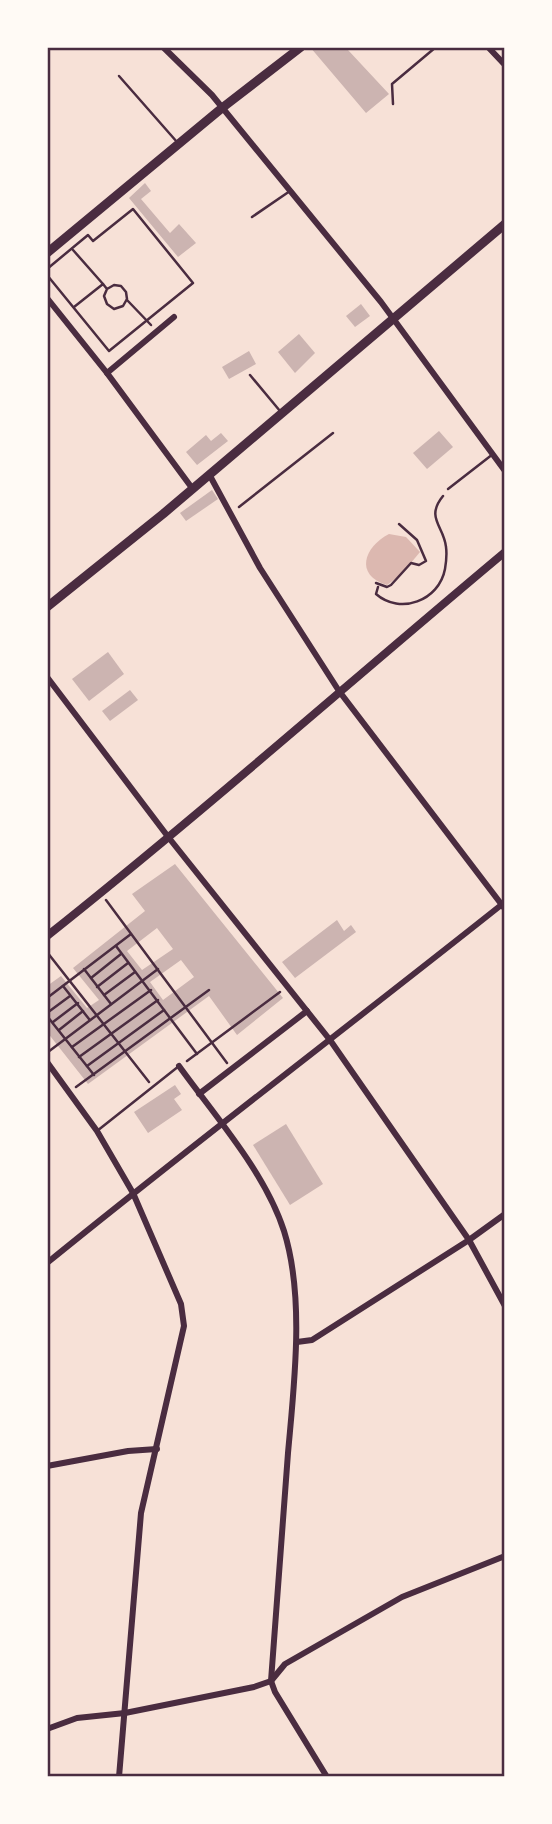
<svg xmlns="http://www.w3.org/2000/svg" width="552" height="1824" viewBox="0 0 552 1824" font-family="Overpass,sans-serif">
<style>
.water{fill:#dcb8b0}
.building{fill:#ccb4b1;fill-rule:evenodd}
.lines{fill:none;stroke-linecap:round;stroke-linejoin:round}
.path{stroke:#4a2c40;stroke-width:2.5}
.service{stroke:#4a2c40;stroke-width:2.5}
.minor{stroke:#4a2c40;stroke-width:6}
.tertiary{stroke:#4a2c40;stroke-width:8}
.secondary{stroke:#4a2c40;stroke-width:9}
.neatline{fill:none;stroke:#4a2c40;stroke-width:2.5}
</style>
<rect width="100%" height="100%" fill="#f7e1d7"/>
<path class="water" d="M389,534L406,537L420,552C411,563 399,577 387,585C354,575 364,547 389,534Z"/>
<g class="building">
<polygon points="310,47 351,47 348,50 389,94 366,113"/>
<polygon points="145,183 151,191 141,199 170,233 179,224 196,243 178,257 129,198"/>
<polygon points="361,304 370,316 355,327 346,316"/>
<polygon points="299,334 315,353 295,373 278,352"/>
<polygon points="249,351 256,364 229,379 222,367"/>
<polygon points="439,431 453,447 427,469 413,453"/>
<polygon points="221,433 228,441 197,465 186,452 206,435 211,441"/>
<polygon points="212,490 218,499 186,521 180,513"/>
<polygon points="108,652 124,674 89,701 72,679"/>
<polygon points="130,690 138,700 110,721 102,711"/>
<path d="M175,864L283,998L237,1035L209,996L88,1084L47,1032V986L61,976L87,1008L99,1000L73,968L145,911L132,894ZM157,928L173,949L142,970L127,951ZM181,960L194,977L163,1000L150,982Z"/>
<polygon points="337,920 344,931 351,925 356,932 295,978 282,962"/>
<polygon points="175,1085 181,1094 174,1099 182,1110 148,1133 134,1112"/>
<polygon points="286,1124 323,1184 290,1205 253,1145"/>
</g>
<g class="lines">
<g class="path">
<polyline points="73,250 103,284"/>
<polyline points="47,269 88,235 93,241 133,209 193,283 109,351 47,275"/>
<polyline points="127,300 151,325"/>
<polyline points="74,307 103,284 107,289 114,285 121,286 126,292 127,299 123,306 114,309 107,304 104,296 107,289"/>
<polyline points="239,507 333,433"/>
<polyline points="376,583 387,587 391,585 411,563 419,565 426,561 417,540 399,524"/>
<path d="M378,587L376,594C400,615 439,601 445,569C446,563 447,554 446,547C444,526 425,518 443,496"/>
<polyline points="106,900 227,1063"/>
<polyline points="116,946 197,1054"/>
<polyline points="47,952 149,1082"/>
<polyline points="84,969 111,1004"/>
<polyline points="91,978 121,954"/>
<polyline points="63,986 89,1019"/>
<polyline points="97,987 128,963"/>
<polyline points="104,995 135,972"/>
<polyline points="47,998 131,934"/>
<polyline points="47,1013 70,996"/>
<polyline points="47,1016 94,1075"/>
<polyline points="53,1022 78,1003"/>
<polyline points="59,1030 83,1011"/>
<polyline points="72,1047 151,990"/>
<polyline points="48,1052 158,969"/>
<polyline points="79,1057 158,1000"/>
<polyline points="187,1061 280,992"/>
<polyline points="87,1066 164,1010"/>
<polyline points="76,1087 209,990"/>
</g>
<g class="service">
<polyline points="119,76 177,142"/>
<polyline points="393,104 392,84 436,47"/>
<polyline points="252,217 290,191"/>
<polyline points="250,375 280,411"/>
<polyline points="448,489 493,454"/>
<polyline points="97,1131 179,1066"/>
</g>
<g class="minor">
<polyline points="163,47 212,95 381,302 505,471"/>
<polyline points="488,47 505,65"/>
<polyline points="47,298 107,373 192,488"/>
<polyline points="107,373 174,317"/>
<polyline points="209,474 260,568 339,691 505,909"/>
<polyline points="47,677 169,838 330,1040 469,1240 505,1306"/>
<polyline points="47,1062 97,1131 133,1193 181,1304 184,1326 141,1513 119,1777"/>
<path d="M179,1066C215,1116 265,1172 284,1231C305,1298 294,1385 288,1453C283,1529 277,1605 271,1681L275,1692L327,1777"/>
<polyline points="199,1094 307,1011"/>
<path d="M47,1263C198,1140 353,1023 505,902"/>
<polyline points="297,1342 312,1340 469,1240 505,1214"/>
<polyline points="47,1466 128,1451 157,1449"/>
<polyline points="47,1729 77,1718 125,1713 254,1687 271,1681 285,1664 402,1597 505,1556"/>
</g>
<path class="tertiary" d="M47,936C203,812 352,680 505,552"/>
<g class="secondary">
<polyline points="47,253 222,108 301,47"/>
<polyline points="47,607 163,514 505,224"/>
</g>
</g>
<rect width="552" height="1824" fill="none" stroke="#fffaf5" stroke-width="98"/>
<rect x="49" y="49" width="454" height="1726" class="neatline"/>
</svg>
